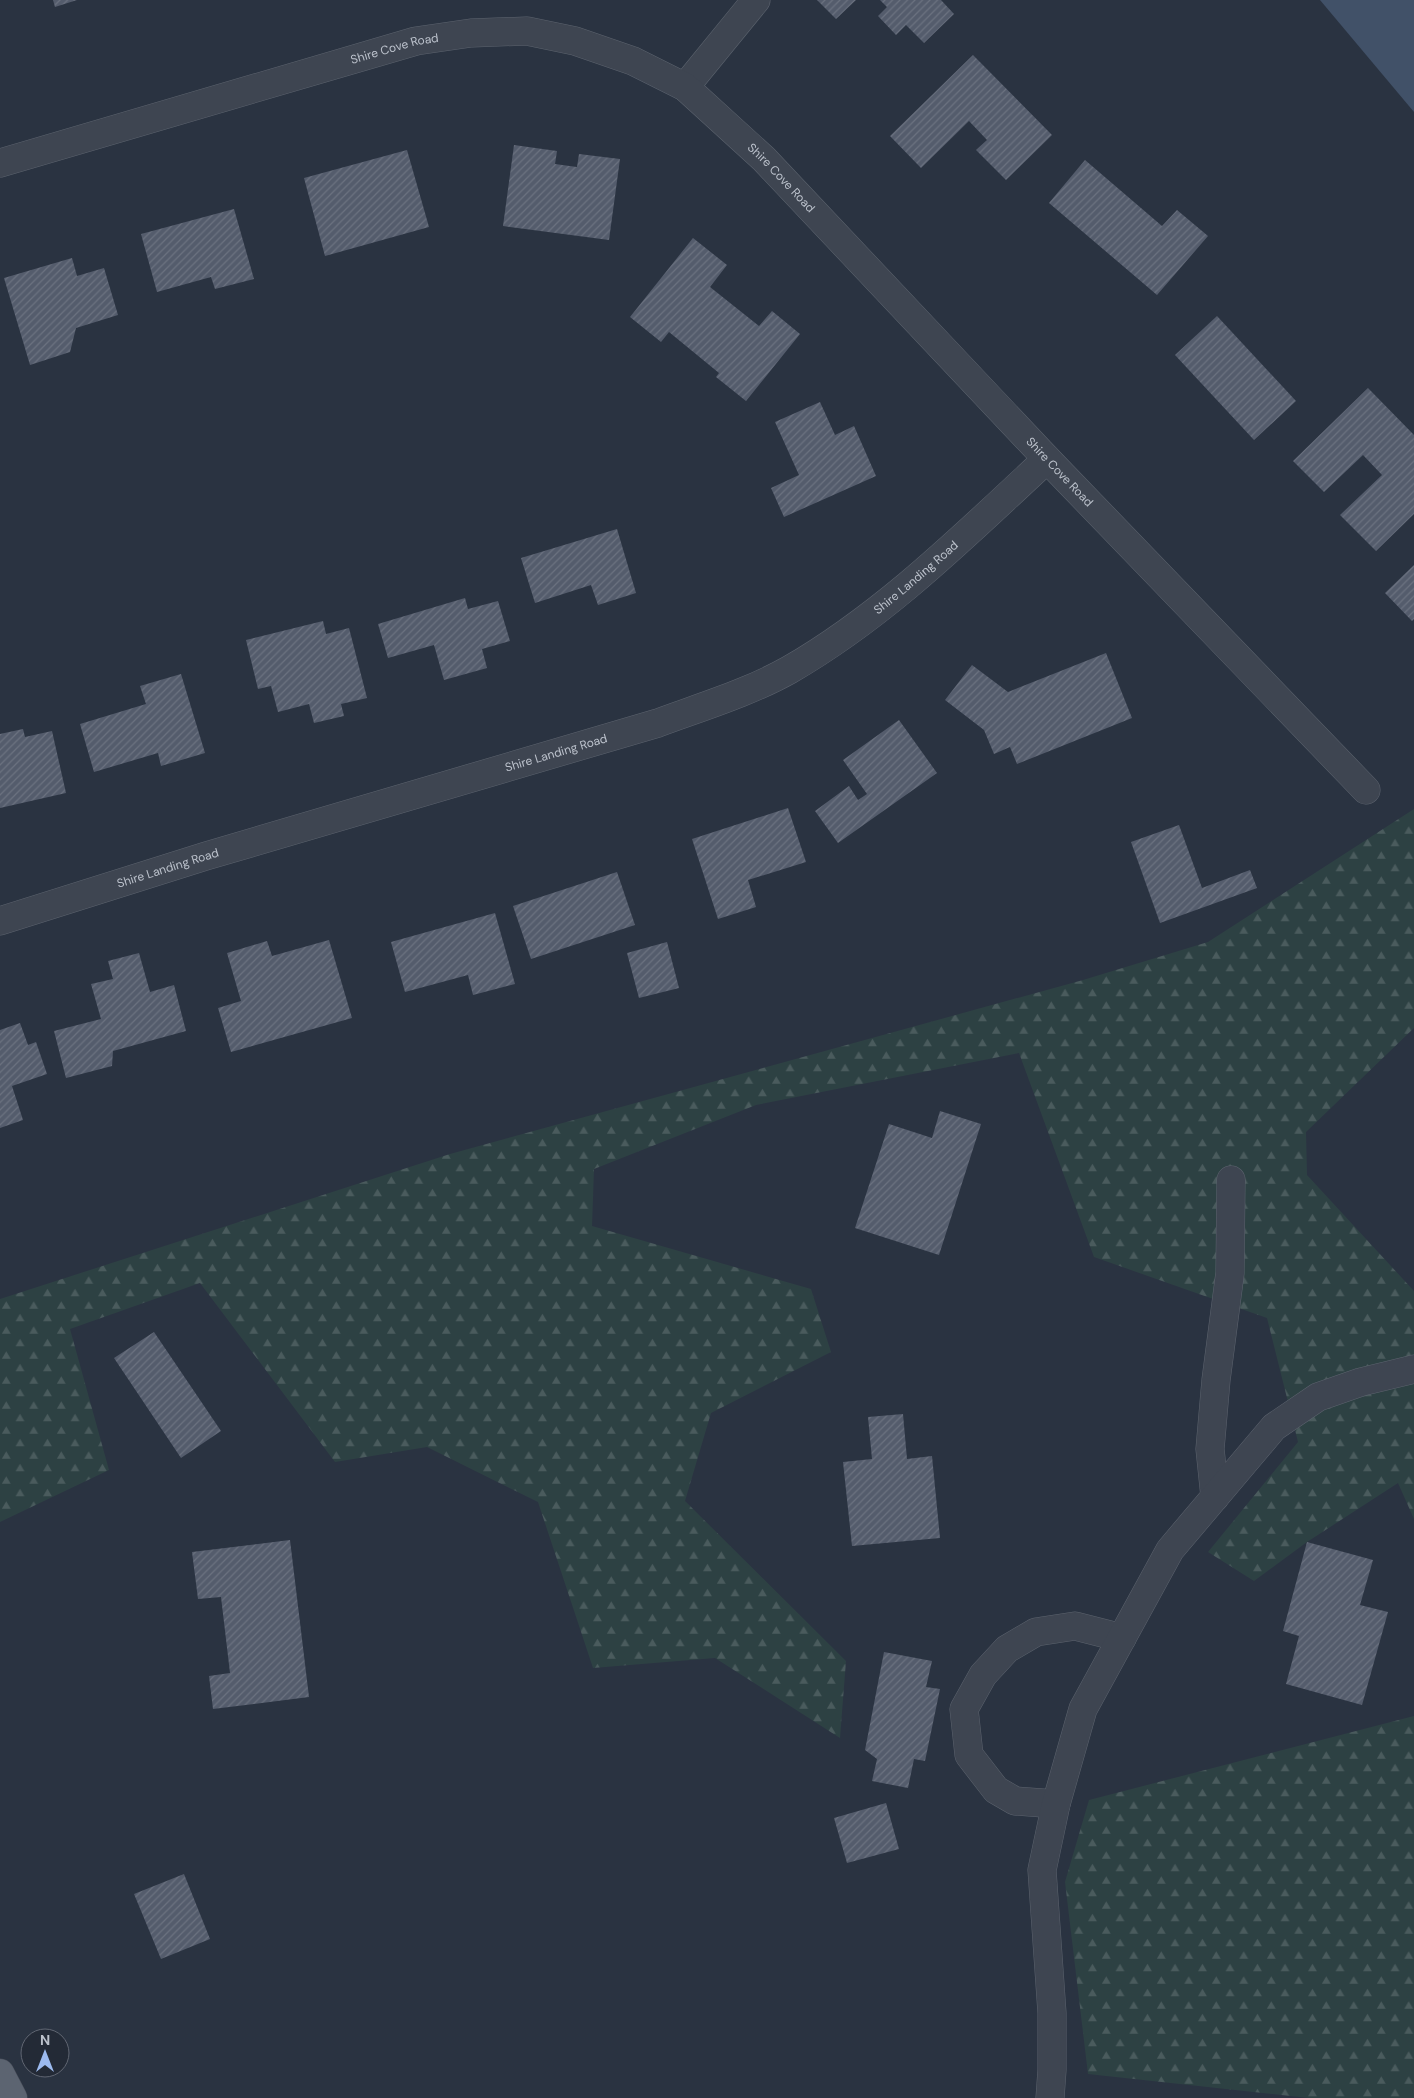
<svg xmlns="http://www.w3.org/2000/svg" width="1414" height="2098" viewBox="0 0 1414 2098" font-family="'DM Sans',sans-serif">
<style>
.forest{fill:url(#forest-firs)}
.water{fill:#415168}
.building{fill:url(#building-hatch)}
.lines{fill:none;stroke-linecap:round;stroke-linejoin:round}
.minor-casing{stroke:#5c636e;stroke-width:29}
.major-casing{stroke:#484e5a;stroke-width:29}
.minor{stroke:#3e4551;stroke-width:28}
.major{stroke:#5c6471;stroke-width:28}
.labels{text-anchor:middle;stroke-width:4.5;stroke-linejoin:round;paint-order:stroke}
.street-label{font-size:12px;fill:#bbc1cb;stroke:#232a36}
</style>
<defs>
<pattern id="forest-firs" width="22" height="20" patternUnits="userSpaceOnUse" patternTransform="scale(1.25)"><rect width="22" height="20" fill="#2d4143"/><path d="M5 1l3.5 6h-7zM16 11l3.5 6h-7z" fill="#4a5b5d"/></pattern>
<pattern id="building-hatch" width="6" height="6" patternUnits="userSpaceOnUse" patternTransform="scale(1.25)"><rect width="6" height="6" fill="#545c6c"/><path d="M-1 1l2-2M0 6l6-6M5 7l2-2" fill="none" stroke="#6b7280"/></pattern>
</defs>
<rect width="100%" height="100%" fill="#2a3341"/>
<g class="forest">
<polygon points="1414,809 1414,1028 1306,1132 1307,1175 1414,1291 1414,1519 1398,1483 1307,1542 1254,1581 1208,1552 1298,1442 1267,1318 1094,1257 1019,1053 756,1105 594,1169 592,1226 811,1289 831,1352 711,1413 685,1501 846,1661 840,1738 715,1658 593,1668 538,1502 427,1447 335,1462 200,1283 70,1329 109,1470 0,1522 0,1299 450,1154 1083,980 1208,942"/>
<polygon points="1414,1716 1414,2098 1309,2098 1088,2074 1065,1882 1089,1800"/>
</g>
<polygon class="water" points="1320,0 1414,0 1414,112"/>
<g class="building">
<polygon points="53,0 77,0 55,7"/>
<polygon points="817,0 856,0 836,19"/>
<polygon points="880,0 941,0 954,14 924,43 906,25 896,35 878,16 887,7"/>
<polygon points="973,55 1052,135 1006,180 976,150 987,140 969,121 921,168 890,136"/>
<polygon points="514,145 557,151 555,164 577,167 579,154 620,159 609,240 503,226"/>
<polygon points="407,150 429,227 325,256 304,178"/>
<polygon points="1085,160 1162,226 1177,210 1208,236 1157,295 1049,203"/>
<polygon points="234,209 254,279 215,289 211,277 157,292 141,234"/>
<polygon points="693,238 727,265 710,287 759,326 772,311 800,334 746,401 716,377 719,373 669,332 661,342 630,317"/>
<polygon points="72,258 77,276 104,268 118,315 76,328 70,352 30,365 4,278"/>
<polygon points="1217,316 1296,401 1254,440 1175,355"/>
<polygon points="1368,388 1414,435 1414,514 1376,551 1340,515 1382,475 1363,455 1324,492 1293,461"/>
<polygon points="820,402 835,435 854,426 876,476 784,517 771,488 799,475 775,422"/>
<polygon points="617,529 636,593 598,605 591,585 535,603 521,558"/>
<polygon points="1414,565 1414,619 1412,621 1385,593"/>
<polygon points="465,598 468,609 498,601 510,641 482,649 487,668 444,680 434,645 388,658 378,624"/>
<polygon points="323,621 326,634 349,628 367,698 341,704 344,716 314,723 309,704 278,712 271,686 258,689 246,640"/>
<polygon points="1106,653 1132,718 1017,764 1010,747 994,754 984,730 945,700 972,665 1008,692"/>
<polygon points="181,674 205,753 161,766 158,753 94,772 80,724 146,704 140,686"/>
<polygon points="899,720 937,773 838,843 815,811 849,786 858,800 867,794 843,760"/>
<polygon points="23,729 25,737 52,731 66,793 0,808 0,734"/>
<polygon points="788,808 806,862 748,880 756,907 718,919 692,839"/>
<polygon points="1179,825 1202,888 1250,870 1257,888 1160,923 1131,842"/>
<polygon points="617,872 635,925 531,959 513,906"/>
<polygon points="495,913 515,984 473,995 468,975 405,992 391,942"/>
<polygon points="329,940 352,1018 231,1052 218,1008 241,1001 227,953 267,941 272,956"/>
<polygon points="667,942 679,988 639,998 627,953"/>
<polygon points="139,953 150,992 174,985 186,1031 113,1051 112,1066 66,1078 54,1031 101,1019 91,984 113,979 108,961"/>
<polygon points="20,1023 28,1045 36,1042 47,1074 12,1086 23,1120 0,1128 0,1030"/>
<polygon points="940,1111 981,1124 939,1255 855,1228 889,1124 932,1138"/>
<polygon points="154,1332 221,1431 181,1458 114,1358"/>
<polygon points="903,1414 907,1459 932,1456 940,1538 852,1546 843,1462 872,1459 868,1417"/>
<polygon points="290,1540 309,1697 213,1709 209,1676 230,1673 221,1597 198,1599 192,1552"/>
<polygon points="1307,1542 1373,1560 1360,1605 1388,1612 1362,1705 1286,1684 1299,1636 1283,1631"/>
<polygon points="884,1652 932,1661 926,1687 940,1689 925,1761 914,1759 908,1788 872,1781 877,1759 865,1750"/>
<polygon points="886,1803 899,1849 847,1863 834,1818"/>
<polygon points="184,1874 210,1939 161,1959 134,1894"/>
</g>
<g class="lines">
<g class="minor-casing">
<g id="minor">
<polyline points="685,87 756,0"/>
<path id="s1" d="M0,163L416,41L471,33L527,31L575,41L633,61L685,87L764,159L1047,459L1366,790"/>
<path id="s2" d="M0,921L206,856L658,723C701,707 748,693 789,670C886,614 966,534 1047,459"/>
<polyline points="1215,1497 1210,1449 1216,1380 1230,1273 1231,1180"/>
<polyline points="1056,1804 1015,1801 996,1790 969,1755 964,1709 983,1675 1007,1649 1036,1632 1075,1626 1122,1638"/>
<polyline points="1050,2098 1052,2070 1052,2013 1042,1870 1056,1804 1083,1709 1170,1550 1274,1427 1318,1397 1361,1382 1414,1369"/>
</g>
</g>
<g class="major-casing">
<polyline id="major" points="0,2073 13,2098"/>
</g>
<use href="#minor" class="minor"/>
<use href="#major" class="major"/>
</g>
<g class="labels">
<g class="street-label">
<text dy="4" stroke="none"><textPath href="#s1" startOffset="411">Shire Cove Road</textPath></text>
<text dy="4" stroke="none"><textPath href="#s1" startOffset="846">Shire Cove Road</textPath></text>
<text dy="4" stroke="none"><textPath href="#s1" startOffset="1251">Shire Cove Road</textPath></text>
<text dy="4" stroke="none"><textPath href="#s2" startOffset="986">Shire Landing Road</textPath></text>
<text dy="4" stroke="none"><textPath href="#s2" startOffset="581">Shire Landing Road</textPath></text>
<text dy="4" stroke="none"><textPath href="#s2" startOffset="176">Shire Landing Road</textPath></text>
</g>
</g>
<g transform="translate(45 2053)"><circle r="24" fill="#232a36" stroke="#606672"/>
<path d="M0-4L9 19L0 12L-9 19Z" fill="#9cbaef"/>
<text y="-8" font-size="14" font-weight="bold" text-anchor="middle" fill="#bbc1cb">N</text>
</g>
</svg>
